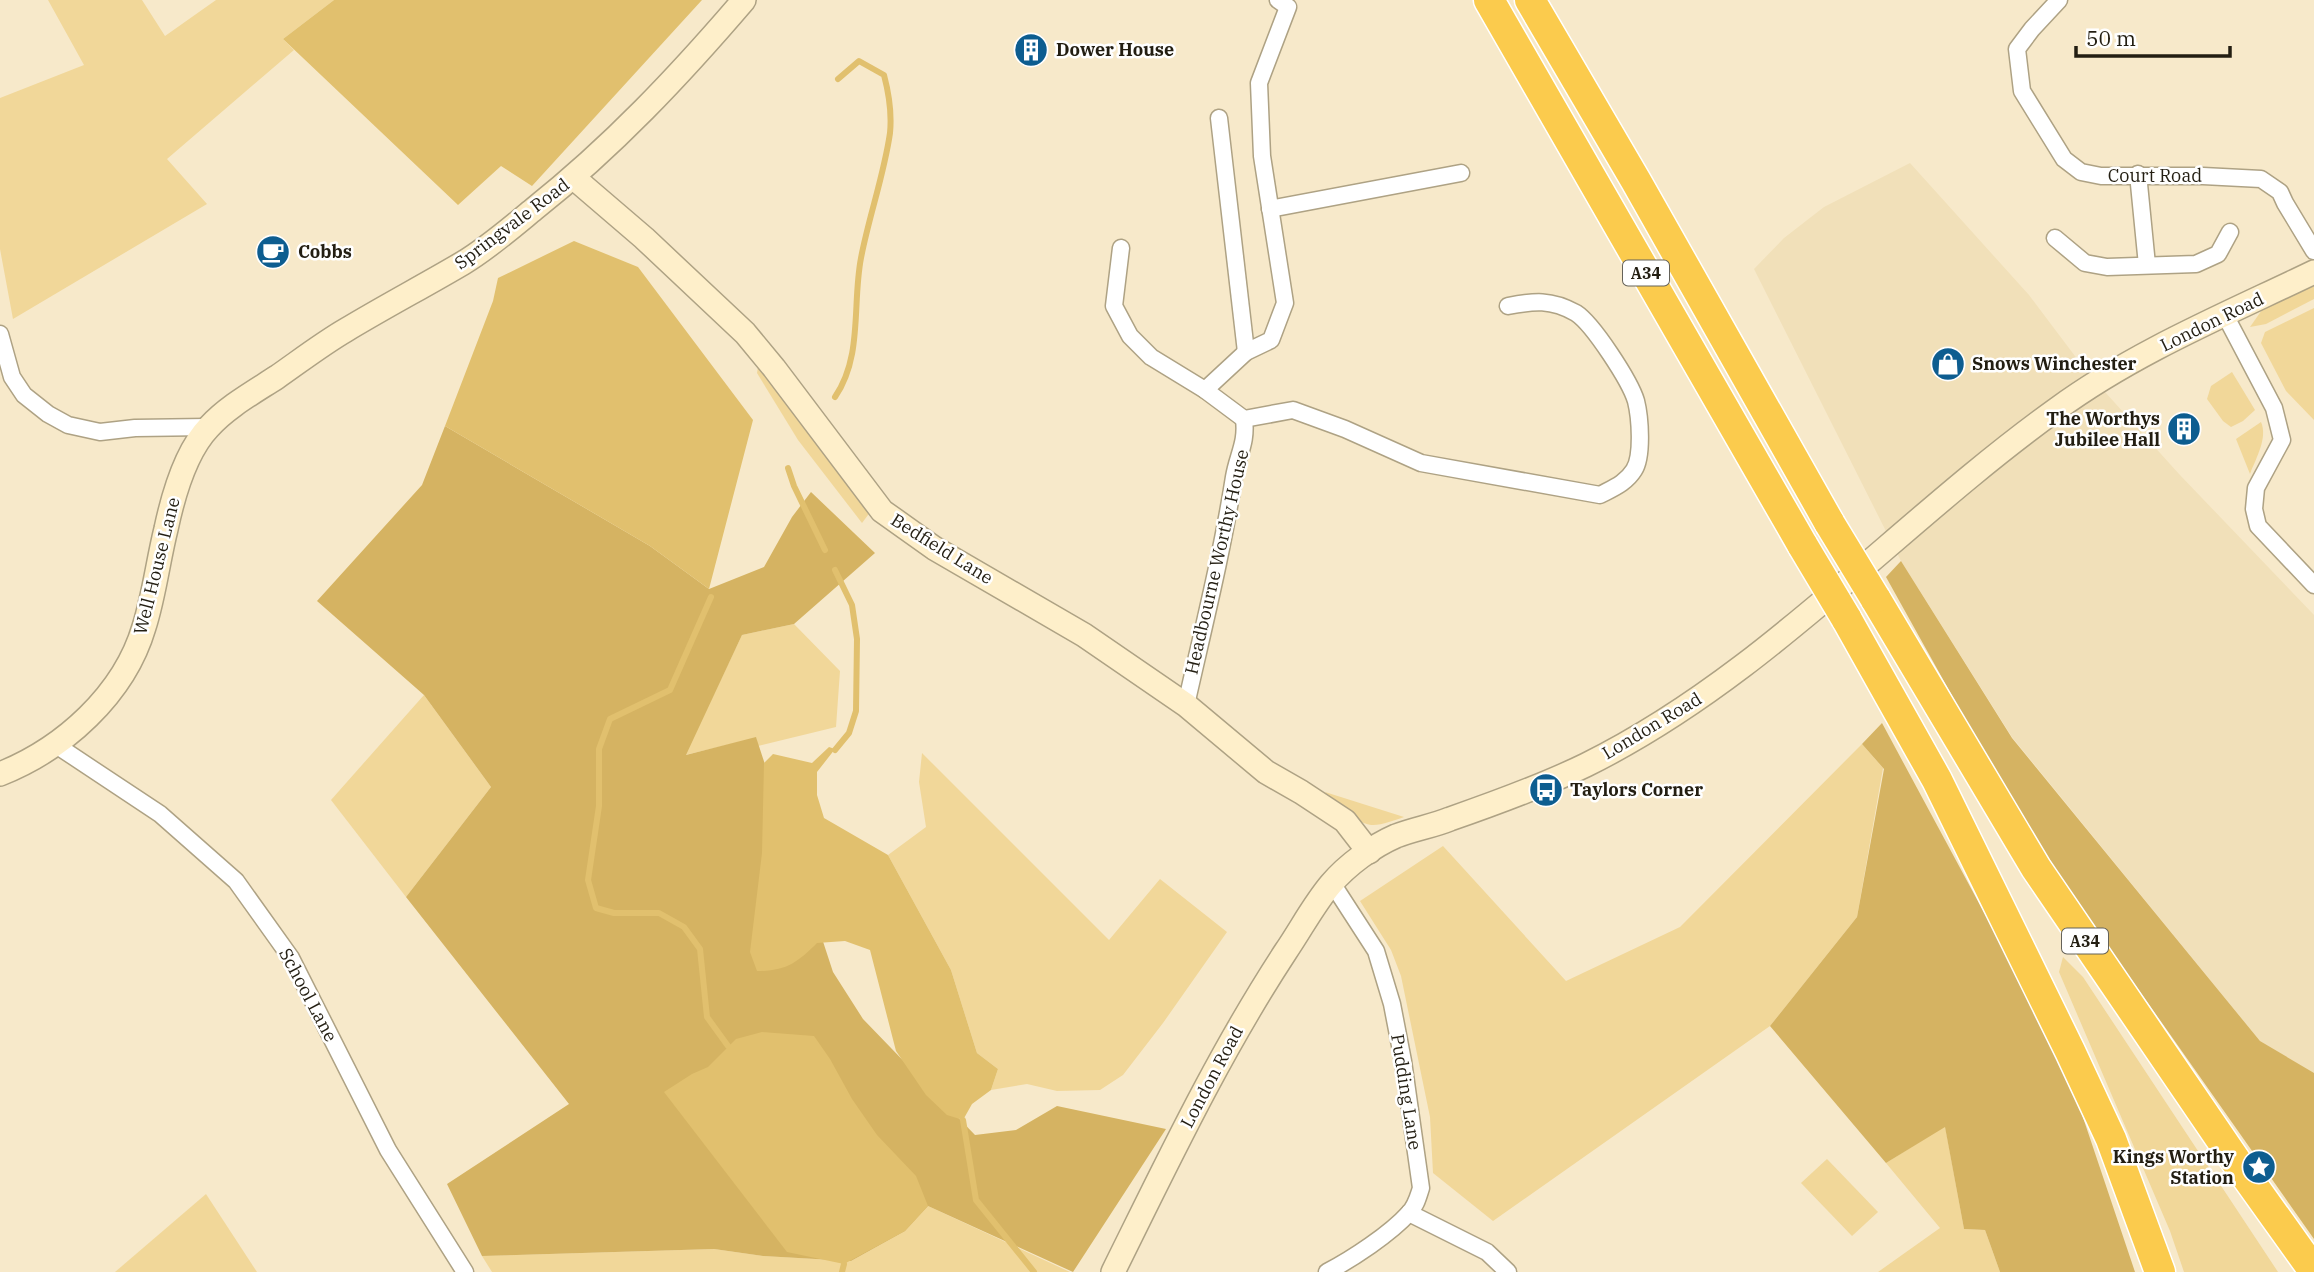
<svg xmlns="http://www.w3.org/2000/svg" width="2314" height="1272" viewBox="0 0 2314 1272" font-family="'IBM Plex Serif',serif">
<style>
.built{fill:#f1e0b9}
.green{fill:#f1d799}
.forest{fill:#d5b362}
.water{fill:#e1c06e}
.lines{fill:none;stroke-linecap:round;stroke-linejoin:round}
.stream{stroke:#e1c06e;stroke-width:6}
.street-casing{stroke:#aea284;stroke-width:19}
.secondary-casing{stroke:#aea284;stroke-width:26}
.highway-casing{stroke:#fff;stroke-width:33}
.street{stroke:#fff;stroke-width:16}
.secondary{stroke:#feefca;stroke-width:23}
.highway{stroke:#fbcb4d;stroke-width:30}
.highway-bridge-casing{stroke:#fff;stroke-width:33;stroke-linecap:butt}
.highway-bridge{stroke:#fbcb4d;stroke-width:30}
.labels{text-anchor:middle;stroke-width:5;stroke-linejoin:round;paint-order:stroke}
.shield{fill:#fff;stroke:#656259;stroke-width:2}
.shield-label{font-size:16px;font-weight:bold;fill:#231e12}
.poi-label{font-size:18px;font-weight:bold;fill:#231e12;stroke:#fff;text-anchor:start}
.street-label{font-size:18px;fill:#231e12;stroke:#fff}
</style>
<rect width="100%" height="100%" fill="#f7e9ca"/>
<polygon class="built" points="1910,163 2029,295 2087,372 2179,474 2314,615 2314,1074 2260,1041 2012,737 1901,561 1754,269 1784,238 1824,207"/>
<g class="green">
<polygon points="48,0 142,0 165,36 216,0 334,0 283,39 294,50 167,159 207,204 13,319 0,249 0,98 84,65"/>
<polygon points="2314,286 2314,299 2266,324 2250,327 2264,307"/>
<polygon points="2314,308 2314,420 2286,391 2261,343 2265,332"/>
<polygon points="758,367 871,511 862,523 798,440 757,373"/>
<polygon points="2232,372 2255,410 2243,421 2231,427 2223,421 2207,399 2211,386"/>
<path d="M2261,422C2268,438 2256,458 2250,474L2236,439Z"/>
<polygon points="794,624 840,671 836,727 758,746 756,738 685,755 742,635"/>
<polygon points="424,695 491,787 406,897 331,800"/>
<polygon points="1862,744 1883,768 1857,917 1770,1026 1493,1221 1433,1173 1430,1117 1401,976 1391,950 1360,901 1443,846 1566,981 1680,927"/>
<polygon points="922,753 1109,940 1160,879 1227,932 1163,1023 1123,1075 1100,1090 1057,1091 1027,1084 991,1090 998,1069 977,1053 951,970 888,855 926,827 919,782"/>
<path d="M1325,792L1404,817C1395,820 1380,826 1371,825C1354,822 1334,805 1325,792Z"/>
<polygon points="2063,957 2083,977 2278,1272 2184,1272 2170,1231 2059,972"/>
<polygon points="1945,1126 1964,1229 1985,1230 2000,1272 1878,1272 1940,1228 1886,1163"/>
<polygon points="1827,1159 1878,1212 1852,1236 1801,1183"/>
<polygon points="206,1194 257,1272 115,1272"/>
<polygon points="928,1206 1070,1272 492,1272 482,1256 714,1249 763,1256 851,1261 905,1231"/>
</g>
<g class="forest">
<polygon points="445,426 650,546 709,589 764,567 792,517 811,492 875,553 794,624 742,635 686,755 756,737 833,972 863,1019 975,1135 1016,1130 1057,1106 1166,1129 1073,1272 928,1206 905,1231 851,1261 763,1256 714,1249 482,1256 447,1184 569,1104 406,897 491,787 424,695 317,601 422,485"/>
<polygon points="1901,561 2012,738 2260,1041 2314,1073 2314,1239 2029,834 1886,577"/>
<polygon points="1882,723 2064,1061 2135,1272 2000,1272 1985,1230 1964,1229 1945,1127 1886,1163 1770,1026 1857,917 1884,769 1862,744"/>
</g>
<g class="water">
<polygon points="334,0 702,0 532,186 501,166 458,205 283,39"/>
<polygon points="574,241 638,267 753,420 709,589 650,546 445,426 493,301 498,278"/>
<path d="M829,747L835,749L817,772V795L824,818L888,855L951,970L977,1053L998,1069L991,1090L972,1104L963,1120L947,1115L926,1095L896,1051L870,950L845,941L817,943C797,963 786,971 757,971L750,952L762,853L764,763L773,754L812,763Z"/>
<polygon points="762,1032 814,1036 830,1059 852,1099 877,1135 916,1176 928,1206 905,1231 844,1264 787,1252 664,1092 692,1074 708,1067 736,1039"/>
</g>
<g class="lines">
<g class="stream">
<path d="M835,397C863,356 852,304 861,258C869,216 884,175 890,133C892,113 889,94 884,75L859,61L838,79"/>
<polyline points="788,468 794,486 825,550"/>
<polyline points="711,597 670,690 610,719 599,749 599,806 588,880 596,908 614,913 659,913 684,927 700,949 707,1017 728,1046"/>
<polyline points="835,750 849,733 856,711 857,639 852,605 835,570"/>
<polyline points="963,1120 976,1200 1034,1272"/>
<polyline points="842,1272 844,1264"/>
</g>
<g class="street-casing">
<g id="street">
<polyline points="2059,0 2032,29 2017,49 2022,91 2064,159 2081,172 2101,176 2203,176 2261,179 2280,192 2285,203 2314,251"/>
<polyline points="1219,118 1246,352"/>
<polyline points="2138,174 2147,265"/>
<polyline points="1270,209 1461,173"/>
<polyline points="2055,238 2085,263 2107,267 2196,264 2218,254 2230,232"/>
<path d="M1121,248L1114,306L1130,336L1151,357L1205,390L1244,419L1293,410L1345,429L1421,463L1600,495C1613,488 1626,483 1634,470C1643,456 1640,417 1636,401C1630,381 1593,324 1576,313C1551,299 1534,301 1508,306"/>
<polyline points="2225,315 2274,408 2282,440 2256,488 2254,509 2258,526 2314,585"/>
<polyline points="0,334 12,377 24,395 48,414 68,425 100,432 135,428 208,427"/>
<polyline points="1205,390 1246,352 1271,340 1285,303 1262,156 1259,83 1288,7 1278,0"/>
<path d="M1186,705C1203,629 1222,554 1234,477C1238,454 1247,443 1244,419"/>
<polyline points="56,745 160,814 236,881 291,958 388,1150 465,1272"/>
<polyline points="1409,1213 1487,1252 1508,1272"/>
<path d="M1327,1272C1352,1259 1390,1234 1409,1213C1416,1206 1418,1197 1421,1188L1403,1061L1392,1004L1376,951L1332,883"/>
</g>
</g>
<g class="secondary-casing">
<g id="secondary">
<polyline points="574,178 644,238 745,333 774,368 882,511 934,548 1084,635 1186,705 1266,772 1301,792 1345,821 1369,852"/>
<path d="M0,774C63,749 124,695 144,627C154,596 158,561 166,529C173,496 185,452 209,427C227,407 254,392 277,377C300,361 322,344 346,330C384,307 424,286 463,263C488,248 511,228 534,209C612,147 679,76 744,0"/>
<path d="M1113,1272C1167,1163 1219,1053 1286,951C1301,929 1314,904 1331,884C1347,865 1373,846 1396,836C1414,829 1433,826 1450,819C1496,803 1543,786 1586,765C1764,677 1897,524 2057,409C2135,352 2227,314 2314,272"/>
</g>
</g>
<g class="highway-casing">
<g id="highway">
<polyline points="1489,0 1803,546"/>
<polyline points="1530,0 1636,181 1830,524"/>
<polyline points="1875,598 2036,868 2246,1176 2314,1271"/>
<polyline points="1846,618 1937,780 2070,1051 2111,1139 2160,1272"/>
</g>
</g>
<use href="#street" class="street"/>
<use href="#secondary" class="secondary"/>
<use href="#highway" class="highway"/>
<g class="highway-bridge-casing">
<g id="highway-bridge">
<polyline points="1830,524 1875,598"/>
<polyline points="1803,546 1846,618"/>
</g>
</g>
<use href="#highway-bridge" class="highway-bridge"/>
</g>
<defs>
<g id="building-disc" transform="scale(1.75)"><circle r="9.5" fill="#0d5d90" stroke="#fff"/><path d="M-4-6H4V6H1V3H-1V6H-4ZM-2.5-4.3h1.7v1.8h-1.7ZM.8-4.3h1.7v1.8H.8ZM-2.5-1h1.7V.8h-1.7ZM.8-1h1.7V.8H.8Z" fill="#fff"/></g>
<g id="cafe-disc" transform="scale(1.75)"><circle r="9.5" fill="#0d5d90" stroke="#fff"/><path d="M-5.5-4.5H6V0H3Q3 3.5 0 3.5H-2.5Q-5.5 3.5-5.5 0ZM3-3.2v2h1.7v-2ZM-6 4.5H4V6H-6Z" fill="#fff"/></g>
<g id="shop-disc" transform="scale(1.75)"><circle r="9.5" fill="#0d5d90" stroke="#fff"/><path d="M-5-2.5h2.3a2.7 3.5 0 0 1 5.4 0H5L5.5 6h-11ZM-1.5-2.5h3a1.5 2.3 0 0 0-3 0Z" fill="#fff"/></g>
<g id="bus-disc" transform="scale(1.75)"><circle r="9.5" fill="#0d5d90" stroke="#fff"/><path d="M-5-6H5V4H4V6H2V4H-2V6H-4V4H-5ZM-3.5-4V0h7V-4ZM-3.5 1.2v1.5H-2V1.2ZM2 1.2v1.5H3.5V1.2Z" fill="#fff"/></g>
<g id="sight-disc" transform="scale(1.75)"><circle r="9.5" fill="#0d5d90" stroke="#fff"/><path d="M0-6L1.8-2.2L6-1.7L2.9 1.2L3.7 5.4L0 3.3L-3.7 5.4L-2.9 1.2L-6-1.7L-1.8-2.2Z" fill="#fff"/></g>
</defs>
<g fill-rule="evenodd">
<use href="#building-disc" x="1031" y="50"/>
<use href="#cafe-disc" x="273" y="252"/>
<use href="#shop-disc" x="1948" y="364"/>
<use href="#building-disc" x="2184" y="429"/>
<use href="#bus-disc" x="1546" y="790"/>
<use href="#sight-disc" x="2259" y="1167"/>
</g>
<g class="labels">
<g class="shield">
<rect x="1623" y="260.5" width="46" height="25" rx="5"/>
<rect x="2062" y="928.5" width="46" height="25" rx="5"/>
</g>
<g class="shield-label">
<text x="1646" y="279">A34</text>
<text x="2085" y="947">A34</text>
</g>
<g class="poi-label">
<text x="1056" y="56">Dower House</text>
<text x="298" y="258">Cobbs</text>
<text x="1972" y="370">Snows Winchester</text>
<text x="2160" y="425" text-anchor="end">The Worthys<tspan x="2160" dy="21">Jubilee Hall</tspan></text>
<text x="1570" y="796">Taylors Corner</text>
<text x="2234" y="1163" text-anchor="end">Kings Worthy<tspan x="2234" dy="21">Station</tspan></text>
</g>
<g class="street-label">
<text x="2155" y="182">Court Road</text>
<text transform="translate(512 224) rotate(-37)" y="6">Springvale Road</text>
<text transform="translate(2212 322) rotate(-26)" y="6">London Road</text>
<text transform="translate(942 549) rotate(32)" y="6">Bedfield Lane</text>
<text transform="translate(1217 562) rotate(-77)" y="6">Headbourne Worthy House</text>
<text transform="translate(157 566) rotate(-76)" y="6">Well House Lane</text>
<text transform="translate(1652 726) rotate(-31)" y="6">London Road</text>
<text transform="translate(308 995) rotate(62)" y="6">School Lane</text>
<text transform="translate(1212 1077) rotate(-62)" y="6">London Road</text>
<text transform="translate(1406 1092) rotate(81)" y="6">Pudding Lane</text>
</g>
</g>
<path d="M2076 46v10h154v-10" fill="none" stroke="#231e12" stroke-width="3.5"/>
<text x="2086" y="46" font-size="21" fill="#231e12" stroke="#ffffff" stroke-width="5" paint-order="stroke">50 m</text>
</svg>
